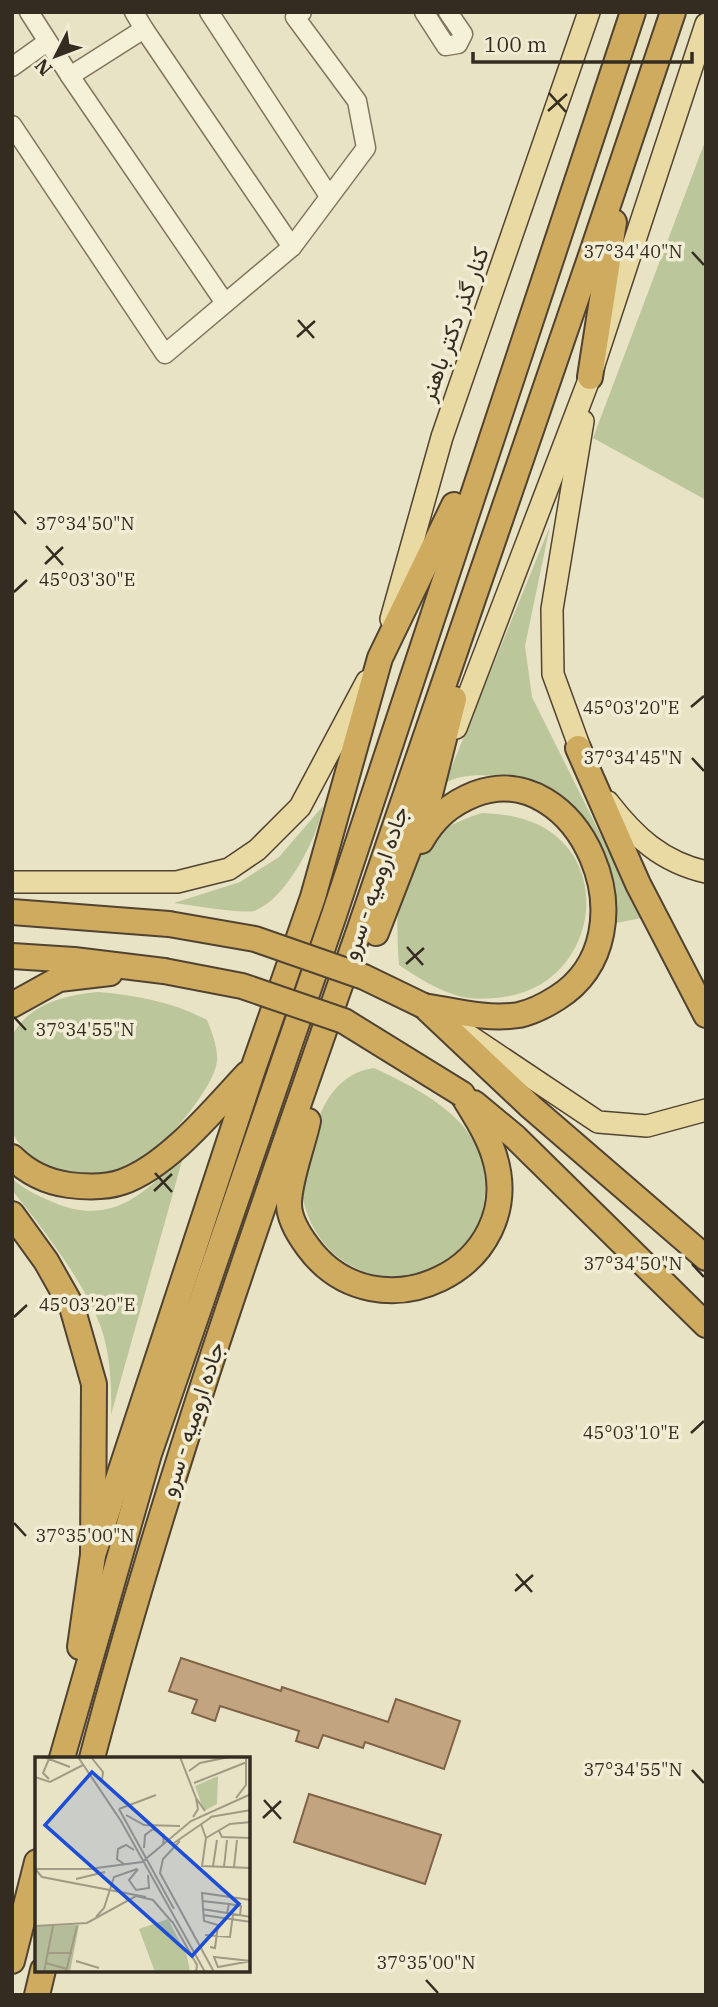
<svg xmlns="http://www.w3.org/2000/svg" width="718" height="2007" viewBox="0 0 718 2007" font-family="'IBM Plex Serif',Vazirmatn,serif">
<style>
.green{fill:#bcc69b}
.building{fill:#c3a480;stroke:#7f6346;stroke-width:2}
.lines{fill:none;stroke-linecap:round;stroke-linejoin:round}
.minor-casing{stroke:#82755e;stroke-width:21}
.major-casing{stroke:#514331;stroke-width:24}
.highway-casing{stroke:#514331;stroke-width:28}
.minor{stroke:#f5f0d8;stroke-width:18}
.major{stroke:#e8daa2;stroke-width:21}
.highway{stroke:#cfab60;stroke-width:24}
.highway-bridge-casing{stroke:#514331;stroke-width:28;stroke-linecap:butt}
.highway-bridge{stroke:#cfab60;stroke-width:24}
.ticks{fill:none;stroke:#342c20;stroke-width:2.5}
.labels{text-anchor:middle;stroke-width:7;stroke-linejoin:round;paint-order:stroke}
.street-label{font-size:23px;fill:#342c20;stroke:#f1ecd4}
.inset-road{fill:none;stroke:#a19a84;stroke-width:2}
.view{fill:#1d4ed8;fill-opacity:0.15;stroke:#1d4ed8;stroke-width:3.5}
.inset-edge{fill:none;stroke:#342c20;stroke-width:3.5}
.ticks-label{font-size:18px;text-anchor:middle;fill:#342c20;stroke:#f1ecd4;stroke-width:7;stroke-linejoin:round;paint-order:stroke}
</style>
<rect width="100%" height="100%" fill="#e9e3c6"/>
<g class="green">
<polygon points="706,139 706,500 593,438"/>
<path d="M550,526L525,646L532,697L642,918L616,923C602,845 595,796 508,778C489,774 462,773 445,783Z"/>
<path d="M323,806C318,837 286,900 254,911C243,914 190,905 174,903L240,882L279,857Z"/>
<path d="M482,813C503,814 520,816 539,825C618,865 593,986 503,997C488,999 469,1000 455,995C434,988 417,977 399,965C393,890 402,837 482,813Z"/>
<path d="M98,992C136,995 173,1002 207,1020C212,1032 218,1048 217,1061C214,1091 152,1161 126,1171C100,1179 77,1178 53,1168C38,1162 19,1148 13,1133C7,1117 12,1057 12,1036C28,1004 66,995 98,992Z"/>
<path d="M374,1068C438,1098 500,1132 482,1213C476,1238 454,1261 431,1270C373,1292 316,1259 303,1199C301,1190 304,1178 306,1168C313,1126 326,1075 374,1068Z"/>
<path d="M185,1150L111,1415C112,1383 110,1345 96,1315C76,1271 42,1228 12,1190V1178C24,1190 39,1196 55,1203C112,1227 149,1192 185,1150Z"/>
</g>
<g class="building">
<polygon points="181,1658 281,1691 282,1687 388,1722 396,1699 460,1721 444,1769 365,1742 363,1748 323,1735 318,1748 296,1741 299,1731 220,1706 215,1721 192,1713 197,1700 169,1691"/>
<polygon points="309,1794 441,1835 425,1884 294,1842"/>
</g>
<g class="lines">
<g class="minor-casing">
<g id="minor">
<polyline points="29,12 70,76 144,29 134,12"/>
<polyline points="209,12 329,196"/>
<polyline points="424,12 446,46 458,44 463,34 448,12"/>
<polyline points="144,29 292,247"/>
<polyline points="12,67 47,42"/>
<polyline points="70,76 225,303"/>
<polyline points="12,125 165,354 292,247 366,148 357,101 295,17 302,12"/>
</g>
</g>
<g class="major-casing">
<g id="major">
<polyline points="583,421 552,609 553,674 585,762"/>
<polyline points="391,619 442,437 589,12"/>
<polyline points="456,728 590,377 706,24"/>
<path d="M608,802C635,837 662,862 706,872"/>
<polyline points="12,882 177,882 229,869 257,850 300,807 367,681"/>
<polyline points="462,1031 598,1122 647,1126 706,1110"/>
</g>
</g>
<g class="highway-casing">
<g id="highway">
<polyline points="590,377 614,222"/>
<polyline points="578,748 638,884 706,1015"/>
<path d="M421,841C434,818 450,804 475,794C577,755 658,934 557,998C546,1005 532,1012 519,1015C487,1020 455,1011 424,1006"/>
<polyline points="12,912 169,924"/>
<polyline points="376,933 430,794 454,699"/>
<polyline points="12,956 74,960 164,971"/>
<polyline points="12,1005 59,979 110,973"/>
<polyline points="424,1006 531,1107 706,1258"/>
<polyline points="474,1103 515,1137 706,1325"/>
<path d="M308,1121C303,1145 289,1180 289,1204C289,1219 299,1235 308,1247C377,1341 530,1268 494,1155C487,1133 474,1114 462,1094"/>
<path d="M12,1157C28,1173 47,1182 69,1185C86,1187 105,1188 122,1182C168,1166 214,1109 247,1074"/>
<polyline points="12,1214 46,1261 72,1307 94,1384 93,1555 80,1647"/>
<polyline points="93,1555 253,1069 313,897 380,658 454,505"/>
<polyline points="62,1758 149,1454 334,915 633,12"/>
<path d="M92,1758C166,1478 263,1205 359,931C466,626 570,319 673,12"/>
<polyline points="12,1961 37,1862"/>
<polyline points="37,1995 43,1970"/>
</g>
</g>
<use href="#minor" class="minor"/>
<use href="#major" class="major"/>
<use href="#highway" class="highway"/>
<g class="highway-bridge-casing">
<g id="highway-bridge">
<polyline points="169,924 255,939 364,977 424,1006"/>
<polyline points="164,971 242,986 344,1021 462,1094"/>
</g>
</g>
<use href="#highway-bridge" class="highway-bridge"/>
</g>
<path class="ticks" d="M549,93L566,112M548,111L567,94M692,252L704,265M298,320L314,338M297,337L315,321M14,511L26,524M46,546L63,565M45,564L63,547M14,592L27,580M691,707L704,696M692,758L704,771M407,947L423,965M406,964L424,948M14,1017L26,1030M155,1173L172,1192M154,1191L172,1174M692,1264L704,1277M14,1317L27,1305M691,1433L704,1421M14,1523L26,1536M516,1574L532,1592M515,1591L533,1575M692,1770L704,1783M264,1800L281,1819M263,1818L281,1801M426,1980L438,1993"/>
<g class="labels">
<g class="street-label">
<text transform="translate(454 324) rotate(-70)" y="8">کنار گذر دکتر باهنر</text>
<text transform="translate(375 883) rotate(-71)" y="8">جاده ارومیه - سرو</text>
<text transform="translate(192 1419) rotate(-72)" y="8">جاده ارومیه - سرو</text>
</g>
</g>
<g transform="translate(35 1757)">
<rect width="215" height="215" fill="#e9e3c6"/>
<path d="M183,19L182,47L169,54L160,29ZM133,162L152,199L155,215H120L104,172Z" fill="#bcc69b"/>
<path d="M44,168L35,215H0V169Z" fill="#b4bc99"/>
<path class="inset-road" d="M9,0L35,10M43,0L86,64L170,215M56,0L68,15L67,23M145,0L161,41M14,2L8,16L14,22M154,14L165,6L194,0M0,20L15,25L48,8M159,26L212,5M201,41L211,28V0M84,52L121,38M84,52L139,152M91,58L109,68L145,69M158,60L163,52L161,41L170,54M175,60L216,53M166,67L171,81L167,109L216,111M184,74L187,80L216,81M171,81L195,67L216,65M145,84L128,102L125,116L179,215M139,86L178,59M109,91L110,78L118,72L129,78L128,88M90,108L82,102L83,92L91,88L99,93M178,109L182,83M189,110L192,83M199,110L202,83M103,112L94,123L101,133L114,131L113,118M41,122L70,115M111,140L7,120L0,112H54L107,105L156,64L216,37M167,144L194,147M167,152L192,156M168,158L216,165M205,158L206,149L194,147L192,156L216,160M61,160L69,151L79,120L102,112M137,164L162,208L161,215M0,169L52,166L101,139L118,143L137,165M170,178L195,180L198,157M175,190L180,191L183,168L169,164L167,136L216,143M13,196H37M41,204L64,211M216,204L179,200L183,210L216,204M11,206L32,212M9,215L18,169M31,215L42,169"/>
<path class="view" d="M57,15L204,147L157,199L10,68Z"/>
<rect width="215" height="215" class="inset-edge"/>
</g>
<g class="ticks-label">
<text x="633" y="258">37°34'40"N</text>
<text x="85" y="530">37°34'50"N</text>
<text x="87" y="586">45°03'30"E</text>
<text x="631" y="714">45°03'20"E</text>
<text x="633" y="764">37°34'45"N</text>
<text x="85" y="1036">37°34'55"N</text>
<text x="633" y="1270">37°34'50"N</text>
<text x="87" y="1311">45°03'20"E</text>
<text x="631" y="1439">45°03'10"E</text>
<text x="85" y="1542">37°35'00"N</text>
<text x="633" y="1776">37°34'55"N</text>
<text x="426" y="1969">37°35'00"N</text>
</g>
<rect width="718" height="2007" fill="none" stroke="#342c20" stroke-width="28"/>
<g transform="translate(56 56) rotate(228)" stroke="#f1ecd4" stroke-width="5" paint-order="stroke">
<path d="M0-5L12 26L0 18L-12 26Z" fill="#342c20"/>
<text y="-10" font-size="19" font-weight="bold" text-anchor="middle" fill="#342c20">N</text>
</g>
<path d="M473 52v10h219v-10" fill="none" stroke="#342c20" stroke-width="3.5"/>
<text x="484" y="52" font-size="21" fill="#342c20" stroke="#f1ecd4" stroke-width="5" paint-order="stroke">100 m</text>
</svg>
